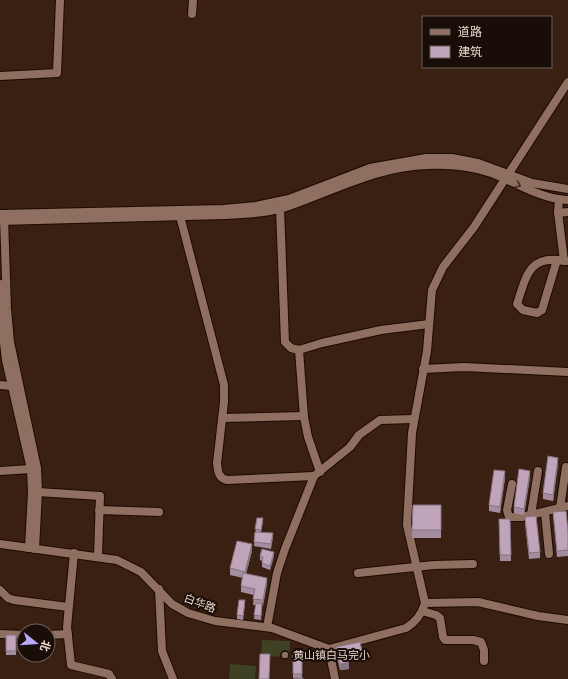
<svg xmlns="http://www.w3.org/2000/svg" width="568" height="679" viewBox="0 0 568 679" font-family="'Open Sans','Noto Sans SC',sans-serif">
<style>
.green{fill:#3e4123}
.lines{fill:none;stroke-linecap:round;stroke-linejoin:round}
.minor-casing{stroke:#1f0900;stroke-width:10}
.minor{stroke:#8e6f60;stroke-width:8}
.wall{fill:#a58da0}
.shaded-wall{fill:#867382}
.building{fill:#c0a4ba;stroke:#867382}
.oneway{stroke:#412f26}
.education-dot{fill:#8d6e63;stroke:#180d07;stroke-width:1.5}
.labels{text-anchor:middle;stroke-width:4;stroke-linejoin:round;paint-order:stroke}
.street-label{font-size:11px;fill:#ead9d0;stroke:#180d07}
.poi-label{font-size:11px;fill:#ead9d0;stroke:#180d07;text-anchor:start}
</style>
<rect width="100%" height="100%" fill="#392013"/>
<g class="green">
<polygon points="262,640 290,641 289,657 261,656"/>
<polygon points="230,664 256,666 255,679 229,679"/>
</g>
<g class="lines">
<g class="minor-casing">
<g id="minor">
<polyline points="192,14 193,0"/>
<polyline points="0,76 57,73 60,0"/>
<polyline points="559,199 558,212 564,261 567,261"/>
<polyline points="280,208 285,342 291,348 299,350 322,343 381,330 429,324"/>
<polyline points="558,213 568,212"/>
<polyline points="0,214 223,209 256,206 289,199 370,168 426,158 452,158 478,163 532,183 568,189"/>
<path d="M180,216L224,385V402L217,463C218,471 218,478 227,480L314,476"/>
<polyline points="4,217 7,309 10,342 37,468 38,492 35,549"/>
<path d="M0,221L224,215C246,214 271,213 292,205C337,189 380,166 428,165C448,164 469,166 488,172C515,181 539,199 568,200"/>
<path d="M557,260L542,310L537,313L523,310L517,304C526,277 529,254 564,261"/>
<polyline points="0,284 2,326 6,360 31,469 32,492 29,548"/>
<polyline points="299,350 304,417 308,437 320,472"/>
<polyline points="423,369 464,367 568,372"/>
<polyline points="0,385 12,386"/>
<polyline points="222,418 304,416"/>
<polyline points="0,471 31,469"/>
<polyline points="512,484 507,510 509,517 522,517 568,506"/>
<polyline points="38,492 100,496 98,556"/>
<polyline points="560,508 566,467"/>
<polyline points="99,510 159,512"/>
<polyline points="545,512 549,554"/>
<polyline points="531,515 538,471"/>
<polyline points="0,544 117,560 141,572 172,604 188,613 215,621 272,628 329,649 335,679"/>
<polyline points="74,553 67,627 71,665 109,674 112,679"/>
<polyline points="358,573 434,565 473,564"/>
<polyline points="159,589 162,651 173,679"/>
<polyline points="0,590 8,598 14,600 68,607"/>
<polyline points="425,603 478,602 538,616 568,620"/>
<polyline points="422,611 436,615 440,618 443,637 445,640 473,640 481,642 484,650 484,661"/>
<polyline points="267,627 277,573 285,549 314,476 350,447 359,435 380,420 413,419"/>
<polyline points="0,634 24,635"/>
<polyline points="48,635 68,634"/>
<path d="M329,649L406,628C416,622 422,614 425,603L407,525L412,433L427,351L432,290L443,267L474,227L568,82"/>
</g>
</g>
<use href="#minor" class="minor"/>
</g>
<g class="wall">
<polygon points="558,464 553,501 543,499 543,493"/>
<polygon points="530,477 524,515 514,513 514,507"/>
<polygon points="505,478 500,513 489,511 489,505"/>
<polygon points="413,505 441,505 441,538 412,538"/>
<polygon points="553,512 568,531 568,556 557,557"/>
<polygon points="525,517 540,552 540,558 529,559 525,523"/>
<polygon points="257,518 263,522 261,532 273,537 271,549 254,546"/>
<polygon points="499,519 510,519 511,561 500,561"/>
<polygon points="252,551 246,574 267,584 262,606 261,620 254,619 256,605 253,605 254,595 241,592 241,586 243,578 230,575 230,568"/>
<polygon points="260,556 274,556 270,570 262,567 262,561 260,560"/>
<polygon points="245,605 243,620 237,619 237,615"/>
<rect x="6" y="635" width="10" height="20"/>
<polygon points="336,647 362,651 362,657 349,659 349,669 340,670 336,653"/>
<rect x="293" y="652" width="9" height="26"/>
</g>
<g class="shaded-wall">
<polygon points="558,458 558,464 553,501 553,495"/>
<polygon points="505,471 505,478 500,513 500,507"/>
<polygon points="530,471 530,477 524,515 524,509"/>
<polygon points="252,544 252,551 245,578 245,572"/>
<polygon points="274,552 274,556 270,570 270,566"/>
<polygon points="267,578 267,584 263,607 263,600"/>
<polygon points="349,662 349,669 340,670 340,664"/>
</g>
<g class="building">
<polygon points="548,456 558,458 553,495 543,493"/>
<polygon points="519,469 530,471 524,509 514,507"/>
<polygon points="494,470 505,471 500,507 489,505"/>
<polygon points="413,505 441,505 441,530 412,530"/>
<polygon points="566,511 568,531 568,550 557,551 553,512"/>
<polygon points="536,516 540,552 529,553 525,517"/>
<polygon points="257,518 263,518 261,530 255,529"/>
<polygon points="499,519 510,519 511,555 500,555"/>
<polygon points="255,532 273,533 271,544 254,542"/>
<polygon points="237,541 252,544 245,572 230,568"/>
<polygon points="262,549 274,552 270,566 262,563 263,557 260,556"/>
<polygon points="243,573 267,578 263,600 253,599 255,589 241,586"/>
<polygon points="239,600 245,600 243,616 237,615"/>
<polygon points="256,603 262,604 261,616 254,615"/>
<rect x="6" y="635" width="10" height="16"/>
<polygon points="360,642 362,651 348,654 349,662 340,664 336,647"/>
<rect x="293" y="652" width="9" height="22"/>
<polygon points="260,654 270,654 269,679 259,679"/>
<rect x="294" y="678" width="9" height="1"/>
</g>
<defs><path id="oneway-chevron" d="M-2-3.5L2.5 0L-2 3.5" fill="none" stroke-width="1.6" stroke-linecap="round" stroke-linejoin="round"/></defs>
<use class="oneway" href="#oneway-chevron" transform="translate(518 185) rotate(24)"/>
<circle class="education-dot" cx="285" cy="655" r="4"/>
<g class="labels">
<g class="street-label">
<text transform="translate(200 603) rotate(20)" y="4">白华路</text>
</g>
<g class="poi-label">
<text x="293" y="659">黄山镇白马完小</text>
</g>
</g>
<rect x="422" y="16" width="130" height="52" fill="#180d07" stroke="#6c5f57"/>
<rect x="430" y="29" width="20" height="6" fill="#8e6f60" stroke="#6c5f57"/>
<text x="458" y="36" font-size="12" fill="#ead9d0">道路</text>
<rect x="430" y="46" width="20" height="12" fill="#c0a4ba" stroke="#6c5f57"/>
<text x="458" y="56" font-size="12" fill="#ead9d0">建筑</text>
<g transform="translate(36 643) rotate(107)"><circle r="19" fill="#180d07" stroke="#6c5f57"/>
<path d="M0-3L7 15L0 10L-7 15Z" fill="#b7abf8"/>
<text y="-6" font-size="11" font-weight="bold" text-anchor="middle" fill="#ead9d0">北</text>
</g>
</svg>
